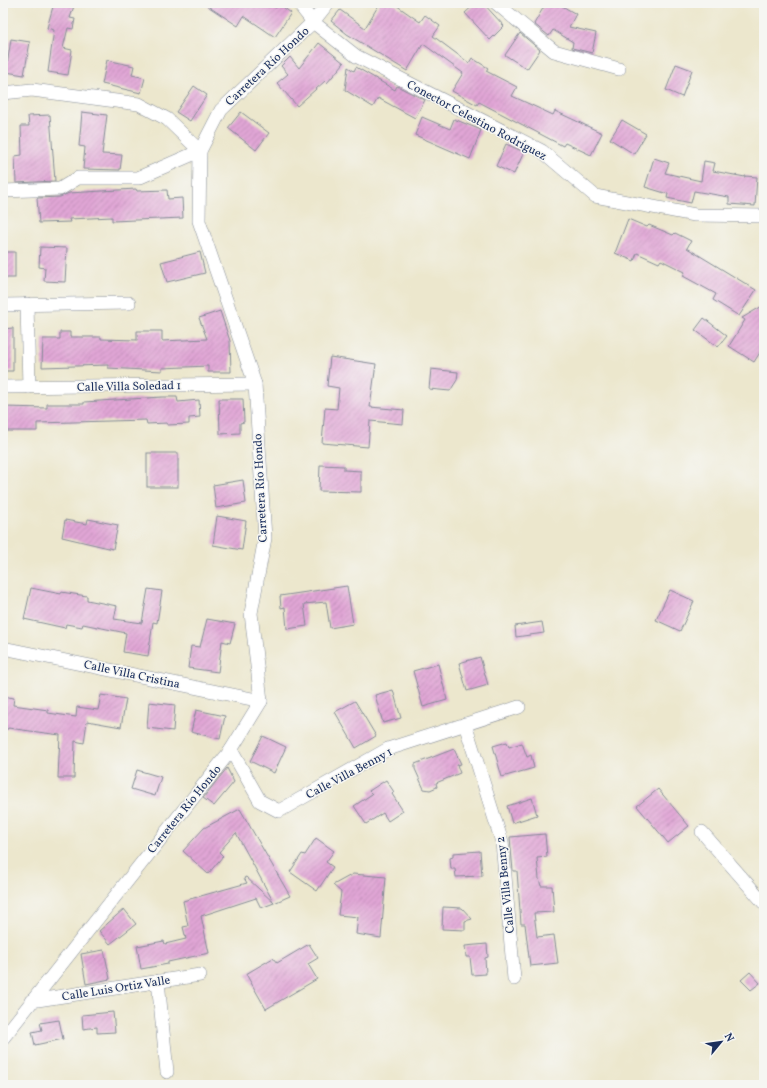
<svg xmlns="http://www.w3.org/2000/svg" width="767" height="1088" viewBox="0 0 767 1088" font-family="Vollkorn,serif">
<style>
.building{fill:url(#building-hatch)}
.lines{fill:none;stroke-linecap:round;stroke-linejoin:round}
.minor-casing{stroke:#848b96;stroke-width:14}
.minor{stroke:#fff;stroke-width:13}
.labels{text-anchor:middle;stroke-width:3;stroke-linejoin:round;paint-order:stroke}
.street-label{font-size:12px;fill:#1b2f5e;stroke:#f6f6f2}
</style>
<defs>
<pattern id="building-hatch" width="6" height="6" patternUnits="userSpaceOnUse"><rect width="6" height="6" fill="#e1a6d6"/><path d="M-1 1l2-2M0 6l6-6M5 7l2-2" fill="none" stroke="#b688b1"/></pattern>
</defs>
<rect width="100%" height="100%" fill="#f6f6f2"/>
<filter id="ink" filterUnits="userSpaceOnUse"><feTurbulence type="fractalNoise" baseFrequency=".025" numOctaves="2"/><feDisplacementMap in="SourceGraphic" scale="8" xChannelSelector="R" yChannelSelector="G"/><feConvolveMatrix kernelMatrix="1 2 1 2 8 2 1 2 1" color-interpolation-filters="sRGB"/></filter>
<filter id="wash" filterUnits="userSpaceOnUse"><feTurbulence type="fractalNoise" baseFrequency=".012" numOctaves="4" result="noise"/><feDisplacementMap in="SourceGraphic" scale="16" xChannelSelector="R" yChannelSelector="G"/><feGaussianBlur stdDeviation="0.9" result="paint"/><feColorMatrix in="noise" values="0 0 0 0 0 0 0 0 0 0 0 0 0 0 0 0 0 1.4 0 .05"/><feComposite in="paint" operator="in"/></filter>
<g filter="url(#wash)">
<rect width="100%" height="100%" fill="#ece7cd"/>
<g id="blocks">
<g class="building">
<polygon points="54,3 75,3 70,18 75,19 73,29 68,28 63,48 72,50 68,75 48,72 54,30 47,28"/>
<polygon points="203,3 269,3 276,8 279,4 291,13 275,37 244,16 238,26"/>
<polygon points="380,3 393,3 420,22 425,15 440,26 433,36 469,63 472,58 488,68 486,71 517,87 512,96 553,115 555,111 602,133 591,155 565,143 563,146 479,102 477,105 452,91 463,73 426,46 423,44 407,71 347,34 331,21 340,10 365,28"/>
<polygon points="476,3 483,3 504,26 490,40 465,13"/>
<polygon points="546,3 557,3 576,14 569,27 596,33 592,53 572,48 573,42 553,30 549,36 534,24"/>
<polygon points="520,33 540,50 527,69 505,55"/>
<polygon points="11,39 30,42 24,75 6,72"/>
<polygon points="319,43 344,63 327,83 325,81 297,106 277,83 288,74 281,66 290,57 299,68"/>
<polygon points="107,60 134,66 132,75 145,78 141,93 102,84"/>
<polygon points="676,64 692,70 682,97 666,90"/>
<polygon points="348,67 354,71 356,67 395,90 397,86 425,100 415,118 378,98 373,107 345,90"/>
<polygon points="194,86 207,95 190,121 176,112"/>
<polygon points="82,112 107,115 102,154 122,155 120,170 83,169 85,147 79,146"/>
<polygon points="241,112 269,133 256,150 228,128"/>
<polygon points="50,115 55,181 16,183 15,156 22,155 21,126 29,126 28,116"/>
<polygon points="422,117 450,129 454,119 481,130 470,159 415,135"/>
<polygon points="622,120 646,134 634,154 610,139"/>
<polygon points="506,144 524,152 514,174 496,166"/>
<polygon points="654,158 669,163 665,173 701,181 704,161 715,163 713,171 745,177 745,176 757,177 755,206 729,204 729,197 694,191 691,203 667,198 668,194 645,187"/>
<polygon points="136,189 137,191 167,190 168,199 182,198 183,218 112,221 112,217 69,219 70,222 39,223 37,198 60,197 69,193"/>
<polygon points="628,219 647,227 649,225 673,235 675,233 691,241 687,248 756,290 739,316 713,300 716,294 683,276 685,272 661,260 659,263 637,253 634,261 615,253"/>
<polygon points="40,247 67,248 65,282 44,281 45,268 39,267"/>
<rect x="3" y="252" width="12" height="26"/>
<polygon points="200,252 205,273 167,282 161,262"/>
<polygon points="764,305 764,346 754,362 729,346 745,320 742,318"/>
<polygon points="220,311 230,341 231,372 208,372 208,366 162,368 162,371 108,368 108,365 42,367 43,339 60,339 60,332 70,332 70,337 101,337 101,339 137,340 137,331 162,331 162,341 207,339 199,318"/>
<polygon points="704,318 727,336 718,347 695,330"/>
<polygon points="13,328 13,371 3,371 3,329"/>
<polygon points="330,357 376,364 370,407 404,410 403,424 370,421 368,447 322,443 325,408 337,409 339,388 327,386"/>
<polygon points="431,369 458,372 457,380 450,391 429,389"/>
<polygon points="162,397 177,397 178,402 199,400 200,417 189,418 189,424 167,425 167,423 147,424 146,420 37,423 37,431 3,431 3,407 47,408 47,404 84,404 84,402"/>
<polygon points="219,399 243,399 244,422 240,423 240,433 220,434"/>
<rect x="147" y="453" width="31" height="34"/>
<polygon points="320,465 344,466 344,470 361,471 361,492 319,491"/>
<polygon points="243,480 246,503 216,508 213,485"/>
<polygon points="217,516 246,521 242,550 213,545"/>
<polygon points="88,519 118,525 113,549 62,537 65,520 87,524"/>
<polygon points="347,586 353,624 330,628 326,602 304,604 307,626 287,629 285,607 281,608 280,596"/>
<polygon points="31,588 61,594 61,592 87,596 87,600 117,606 114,619 142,623 148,589 162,591 157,623 153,622 148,656 123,652 126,633 83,624 82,627 66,624 65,628 24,619"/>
<polygon points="670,590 694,601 680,631 656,620"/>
<polygon points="207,619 235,624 230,643 222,641 218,672 188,668 191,646 200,647"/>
<polygon points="542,622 544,633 516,637 515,626"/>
<polygon points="480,657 488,685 467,691 459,663"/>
<polygon points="438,664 447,700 423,707 413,671"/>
<polygon points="393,690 401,718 383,723 375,695"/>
<polygon points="101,695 126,699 121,727 87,721 84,743 75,741 74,778 58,778 60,735 8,728 8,729 3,729 3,696 14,698 13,705 48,710 48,713 76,717 77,707 98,710"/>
<polygon points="355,701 376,736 356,748 335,712"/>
<polygon points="149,702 175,705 173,731 147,728"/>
<polygon points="196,710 225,716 220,739 191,732"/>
<polygon points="263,736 286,747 274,773 250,761"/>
<polygon points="507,742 509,747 522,743 527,757 531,755 534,768 502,777 493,746"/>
<polygon points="454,749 461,764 457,765 460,773 436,783 437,787 430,790 424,789 415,769 415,764"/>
<polygon points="227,768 234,782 214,806 203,798"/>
<polygon points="137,770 161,777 155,796 131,789"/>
<polygon points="386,780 394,792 392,794 403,811 388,821 383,813 366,824 354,806 372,794 369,791"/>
<polygon points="658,789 689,826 668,843 637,806"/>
<polygon points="532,798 537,815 512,823 507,806"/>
<polygon points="240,809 256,837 290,896 274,903 236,833 219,852 223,856 208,874 183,851 204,828"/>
<polygon points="545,834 547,857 537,858 539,879 541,886 552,886 554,912 534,913 537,937 554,935 558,963 530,966 525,924 521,924 517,871 513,871 510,837"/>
<polygon points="316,838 334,851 326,862 333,867 317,891 290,872 302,854 305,855"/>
<polygon points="480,851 482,876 456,877 455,869 451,869 450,858 453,857 453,853"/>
<polygon points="353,874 386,877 381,938 356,934 358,917 338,915 341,892 333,885"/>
<polygon points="246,877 274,903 261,908 256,898 201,916 209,953 168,962 168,964 141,969 137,946 164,941 165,944 186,939 183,927 188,926 183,901 247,883 244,878"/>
<polygon points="443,907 462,908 472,919 465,921 465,930 442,929"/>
<polygon points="124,909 136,924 110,944 99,931"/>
<polygon points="309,944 318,958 308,964 317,979 266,1009 246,974 273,958 277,963"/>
<polygon points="487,944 488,957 485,958 486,974 472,975 470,957 466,957 465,946"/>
<polygon points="104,950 110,979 86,984 81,954"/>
<polygon points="750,972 760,983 751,990 741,980"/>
<polygon points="113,1012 115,1032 97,1033 97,1027 83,1029 82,1015"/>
<polygon points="59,1020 63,1039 35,1045 32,1032 42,1030 40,1023"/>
</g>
</g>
</g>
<g filter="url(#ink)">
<use href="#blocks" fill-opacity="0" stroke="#848b96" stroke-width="1"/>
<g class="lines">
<g class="minor-casing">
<g id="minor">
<polyline points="298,3 313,22 356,56 542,151 595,196 695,215 764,216"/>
<polyline points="496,3 554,51 619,69"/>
<polyline points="3,93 32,90 139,104 167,119 200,151 138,178 78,178 60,189 3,191"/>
<polyline points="27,304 29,387"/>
<polyline points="3,305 129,303"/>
<polyline points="3,387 255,384"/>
<polyline points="3,648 261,701"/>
<polyline points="465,724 502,842 514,979"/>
<polyline points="231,750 260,801 279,811 388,749 519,707"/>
<polyline points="702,832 764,903"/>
<polyline points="158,981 167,1072"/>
<polyline points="31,1001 200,975"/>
<polyline points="3,1038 231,750 261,701 251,613 265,538 255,384 199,221 200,151 221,110 313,22 328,3"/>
</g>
</g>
<use href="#minor" class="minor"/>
</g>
</g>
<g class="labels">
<g class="street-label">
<text transform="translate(267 66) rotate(-43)" y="4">Carretera Río Hondo</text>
<text transform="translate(477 120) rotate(28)" y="4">Conector Celestino Rodríguez</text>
<text transform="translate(129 386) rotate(-1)" y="4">Calle Villa Soledad 1</text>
<text transform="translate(260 488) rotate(-93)" y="4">Carretera Río Hondo</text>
<text transform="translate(132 674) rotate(12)" y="4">Calle Villa Cristina</text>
<text transform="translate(349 773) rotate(-28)" y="4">Calle Villa Benny 1</text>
<text transform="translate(184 809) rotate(-51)" y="4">Carretera Río Hondo</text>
<text transform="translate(505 885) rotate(-96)" y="4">Calle Villa Benny 2</text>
<text transform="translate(116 988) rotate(-9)" y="4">Calle Luis Ortiz Valle</text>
</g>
</g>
<rect width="767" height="1088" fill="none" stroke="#f6f6f2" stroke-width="16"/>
<g transform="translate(721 1042) rotate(61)" stroke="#f6f6f2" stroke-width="3" paint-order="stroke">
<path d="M0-3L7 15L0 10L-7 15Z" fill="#1b2f5e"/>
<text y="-6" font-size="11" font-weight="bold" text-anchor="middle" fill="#1b2f5e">N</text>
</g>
</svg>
